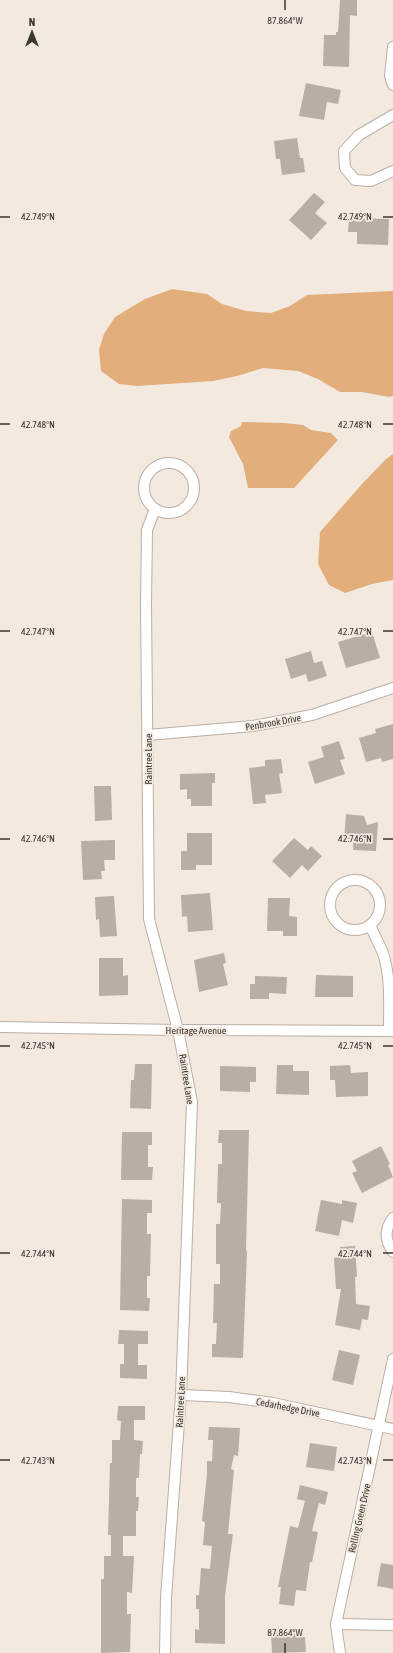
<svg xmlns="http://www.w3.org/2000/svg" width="393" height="1653" viewBox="0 0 393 1653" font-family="'Asap Condensed',sans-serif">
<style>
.water{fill:#e2ae7c}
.building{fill:#b8aea4}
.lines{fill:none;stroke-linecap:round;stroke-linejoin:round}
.minor-casing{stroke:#baafa5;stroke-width:12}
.minor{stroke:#fff;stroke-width:10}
.ticks{fill:none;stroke:#3a3632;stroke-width:1.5}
.labels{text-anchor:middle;stroke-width:3.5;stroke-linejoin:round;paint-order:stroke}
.street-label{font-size:10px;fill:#3a3632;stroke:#f4e9df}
.ticks-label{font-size:10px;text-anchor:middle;fill:#3a3632;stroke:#f4e9df;stroke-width:3.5;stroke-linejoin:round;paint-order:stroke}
</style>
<rect width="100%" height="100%" fill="#f4e9df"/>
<g class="water">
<polygon points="172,289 207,294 222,304 246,311 271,313 290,306 307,295 393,291 393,396 389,397 362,392 340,392 318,379 298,371 263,368 237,376 213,381 137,386 119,384 101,371 99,350 104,334 115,317 145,299"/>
<polygon points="242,422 284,423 303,425 311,430 331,433 338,440 294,488 248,488 243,464 229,437 231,431 241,426"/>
<polygon points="393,454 393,580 372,584 345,593 329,585 318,564 320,532 362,484 386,459"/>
</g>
<g class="building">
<polygon points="340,0 357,0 357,16 350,15 349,67 323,66 324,35 336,35 336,32 338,32"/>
<polygon points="306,83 341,90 338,104 327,102 324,120 299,116"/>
<polygon points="297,138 300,158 303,158 305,172 282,175 280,159 276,159 274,141"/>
<polygon points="314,193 325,202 315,213 327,223 311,240 289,220"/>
<polygon points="349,218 389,219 388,245 357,244 357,232 348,232"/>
<polygon points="372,632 380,658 346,668 338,642"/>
<polygon points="311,651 314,663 322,661 327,676 308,682 306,674 291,679 285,659"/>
<polygon points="393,724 393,759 382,762 381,758 366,762 359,738 376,733 375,729"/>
<polygon points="339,741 345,759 340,760 345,774 315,784 308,762 324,757 321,747"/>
<polygon points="281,759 283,773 279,774 282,793 265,795 266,803 253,804 249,768 265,766 265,760"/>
<polygon points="215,773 215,783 212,783 212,806 191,806 191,799 187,799 187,789 180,790 180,774"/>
<polygon points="94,786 111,786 112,820 95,821"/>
<polygon points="346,814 364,816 367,825 378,822 376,851 353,850 353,841 344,840"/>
<polygon points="187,833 212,833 212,865 196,865 196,870 181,870 181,851 187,851"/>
<polygon points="294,838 308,850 311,846 322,856 308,871 302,865 290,878 272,861"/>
<polygon points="115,840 115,860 104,860 105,871 101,871 102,879 83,880 81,841"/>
<polygon points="210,893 213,930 188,932 187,916 182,917 181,895"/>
<polygon points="114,896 117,936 100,937 99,919 96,920 95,897"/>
<polygon points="268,898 290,898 289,916 297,917 297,936 283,936 283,931 267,931"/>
<polygon points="224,953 226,963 223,964 228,985 199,992 194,960"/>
<polygon points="99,958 123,958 123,976 128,975 128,995 99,996"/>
<polygon points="316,975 353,976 353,997 315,997"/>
<polygon points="255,976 287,977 286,994 269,993 269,999 250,999 250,984 255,984"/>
<polygon points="135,1064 152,1064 151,1109 130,1108 131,1080 134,1080"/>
<polygon points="277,1065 293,1065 293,1071 309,1071 309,1095 276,1094"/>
<polygon points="350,1065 351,1073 368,1072 368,1096 336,1097 335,1080 330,1080 330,1066"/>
<polygon points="220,1066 256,1067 256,1082 250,1082 250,1092 220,1091"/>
<polygon points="219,1130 249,1130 246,1250 247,1251 243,1358 212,1357 212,1344 216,1344 217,1323 213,1323 214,1284 220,1284 220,1264 216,1264 216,1224 220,1224 221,1203 217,1203 218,1164 222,1164 222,1143 218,1143"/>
<polygon points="122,1132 152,1132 152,1145 148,1145 148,1167 153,1167 152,1180 121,1180"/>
<polygon points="381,1146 390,1164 388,1165 393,1177 362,1193 352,1173 357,1171 352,1161"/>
<polygon points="122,1199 152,1200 152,1213 147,1213 147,1234 151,1234 150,1276 147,1276 147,1298 150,1298 149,1311 120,1310"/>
<polygon points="321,1200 342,1204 342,1200 357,1203 353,1223 342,1220 339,1236 315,1231"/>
<polygon points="355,1246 357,1277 355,1277 356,1304 370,1306 368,1320 362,1319 360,1330 335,1325 341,1289 336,1289 334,1258 340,1257 340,1247"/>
<polygon points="119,1330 148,1331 148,1344 138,1344 138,1365 147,1365 147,1379 120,1378 120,1364 124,1364 124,1344 118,1344"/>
<polygon points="339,1350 360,1355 353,1385 332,1380"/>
<polygon points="118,1406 145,1406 145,1420 134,1420 134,1440 143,1441 142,1454 140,1454 139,1478 136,1478 136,1497 139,1497 138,1511 136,1511 136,1536 123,1536 123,1556 134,1556 132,1593 127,1592 127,1614 131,1614 130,1652 101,1653 101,1579 104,1579 104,1556 111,1556 111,1535 108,1535 110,1463 112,1463 112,1440 120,1440 121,1421 117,1420"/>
<polygon points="209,1427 240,1428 238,1456 234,1455 231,1469 234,1470 228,1534 233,1534 225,1596 225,1644 195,1643 195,1629 199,1630 199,1609 196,1609 196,1595 199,1595 201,1568 210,1569 212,1546 203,1545 205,1522 202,1521 207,1474 207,1461 212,1461 213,1440 208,1440"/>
<polygon points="310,1443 337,1447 334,1471 306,1467"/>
<polygon points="300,1485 328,1492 325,1505 319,1503 312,1531 318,1532 312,1562 310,1562 306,1591 296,1590 294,1606 279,1604 281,1587 278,1587 290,1526 298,1528 305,1501 297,1499"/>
<polygon points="381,1563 393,1565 393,1589 377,1586"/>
<polygon points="301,1630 301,1637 305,1637 306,1652 272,1653 271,1631"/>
</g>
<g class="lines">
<g class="minor-casing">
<g id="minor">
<polyline points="393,47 390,76 393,85"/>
<polyline points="393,115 359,135 344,151 345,168 355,180 371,181 393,171"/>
<circle cx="169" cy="488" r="25"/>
<polyline points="155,509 147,530 146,604 149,919 178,1030 192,1102 181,1395 166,1598 165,1653"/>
<polyline points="148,735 253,726 312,715 393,688"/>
<circle cx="355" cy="905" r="25"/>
<path d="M370,925C374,934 379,944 383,953C391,978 389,1005 389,1031"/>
<polyline points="0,1027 178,1030 393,1031"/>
<path d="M393,1218C384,1229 385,1241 393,1252"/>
<polyline points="181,1395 229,1397 273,1403 393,1429"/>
<polyline points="336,1624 393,1625"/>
<polyline points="340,1653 336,1624 393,1359"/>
</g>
</g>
<use href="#minor" class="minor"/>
</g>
<path class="ticks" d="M285,0V10M0,217H10M383,217H393M0,424H10M383,424H393M0,631H10M383,631H393M0,839H10M383,839H393M0,1046H10M383,1046H393M0,1253H10M383,1253H393M0,1460H10M383,1460H393M285,1643V1653"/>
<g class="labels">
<g class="street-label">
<text transform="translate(273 722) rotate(-10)" y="4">Penbrook Drive</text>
<text transform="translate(148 759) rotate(-90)" y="4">Raintree Lane</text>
<text x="196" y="1034">Heritage Avenue</text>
<text transform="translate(187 1079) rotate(81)" y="4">Raintree Lane</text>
<text transform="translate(180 1402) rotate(-87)" y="4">Raintree Lane</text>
<text transform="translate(288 1407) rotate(11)" y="4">Cedarhedge Drive</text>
<text transform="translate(359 1518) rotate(-77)" y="4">Rolling Green Drive</text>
</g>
</g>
<g class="ticks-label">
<text x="285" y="24">87.864°W</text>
<text x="38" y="220">42.749°N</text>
<text x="355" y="220">42.749°N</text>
<text x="38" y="428">42.748°N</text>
<text x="355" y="428">42.748°N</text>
<text x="38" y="635">42.747°N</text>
<text x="355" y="635">42.747°N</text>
<text x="38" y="842">42.746°N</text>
<text x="355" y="842">42.746°N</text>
<text x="38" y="1049">42.745°N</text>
<text x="355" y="1049">42.745°N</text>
<text x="38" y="1257">42.744°N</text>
<text x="355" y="1257">42.744°N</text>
<text x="38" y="1464">42.743°N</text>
<text x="355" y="1464">42.743°N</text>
<text x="285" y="1636">87.864°W</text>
</g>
<g transform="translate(32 32)" stroke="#f4e9df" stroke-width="3" paint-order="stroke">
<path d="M0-3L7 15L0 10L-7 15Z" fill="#3a3632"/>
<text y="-6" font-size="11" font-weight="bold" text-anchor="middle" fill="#3a3632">N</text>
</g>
</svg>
